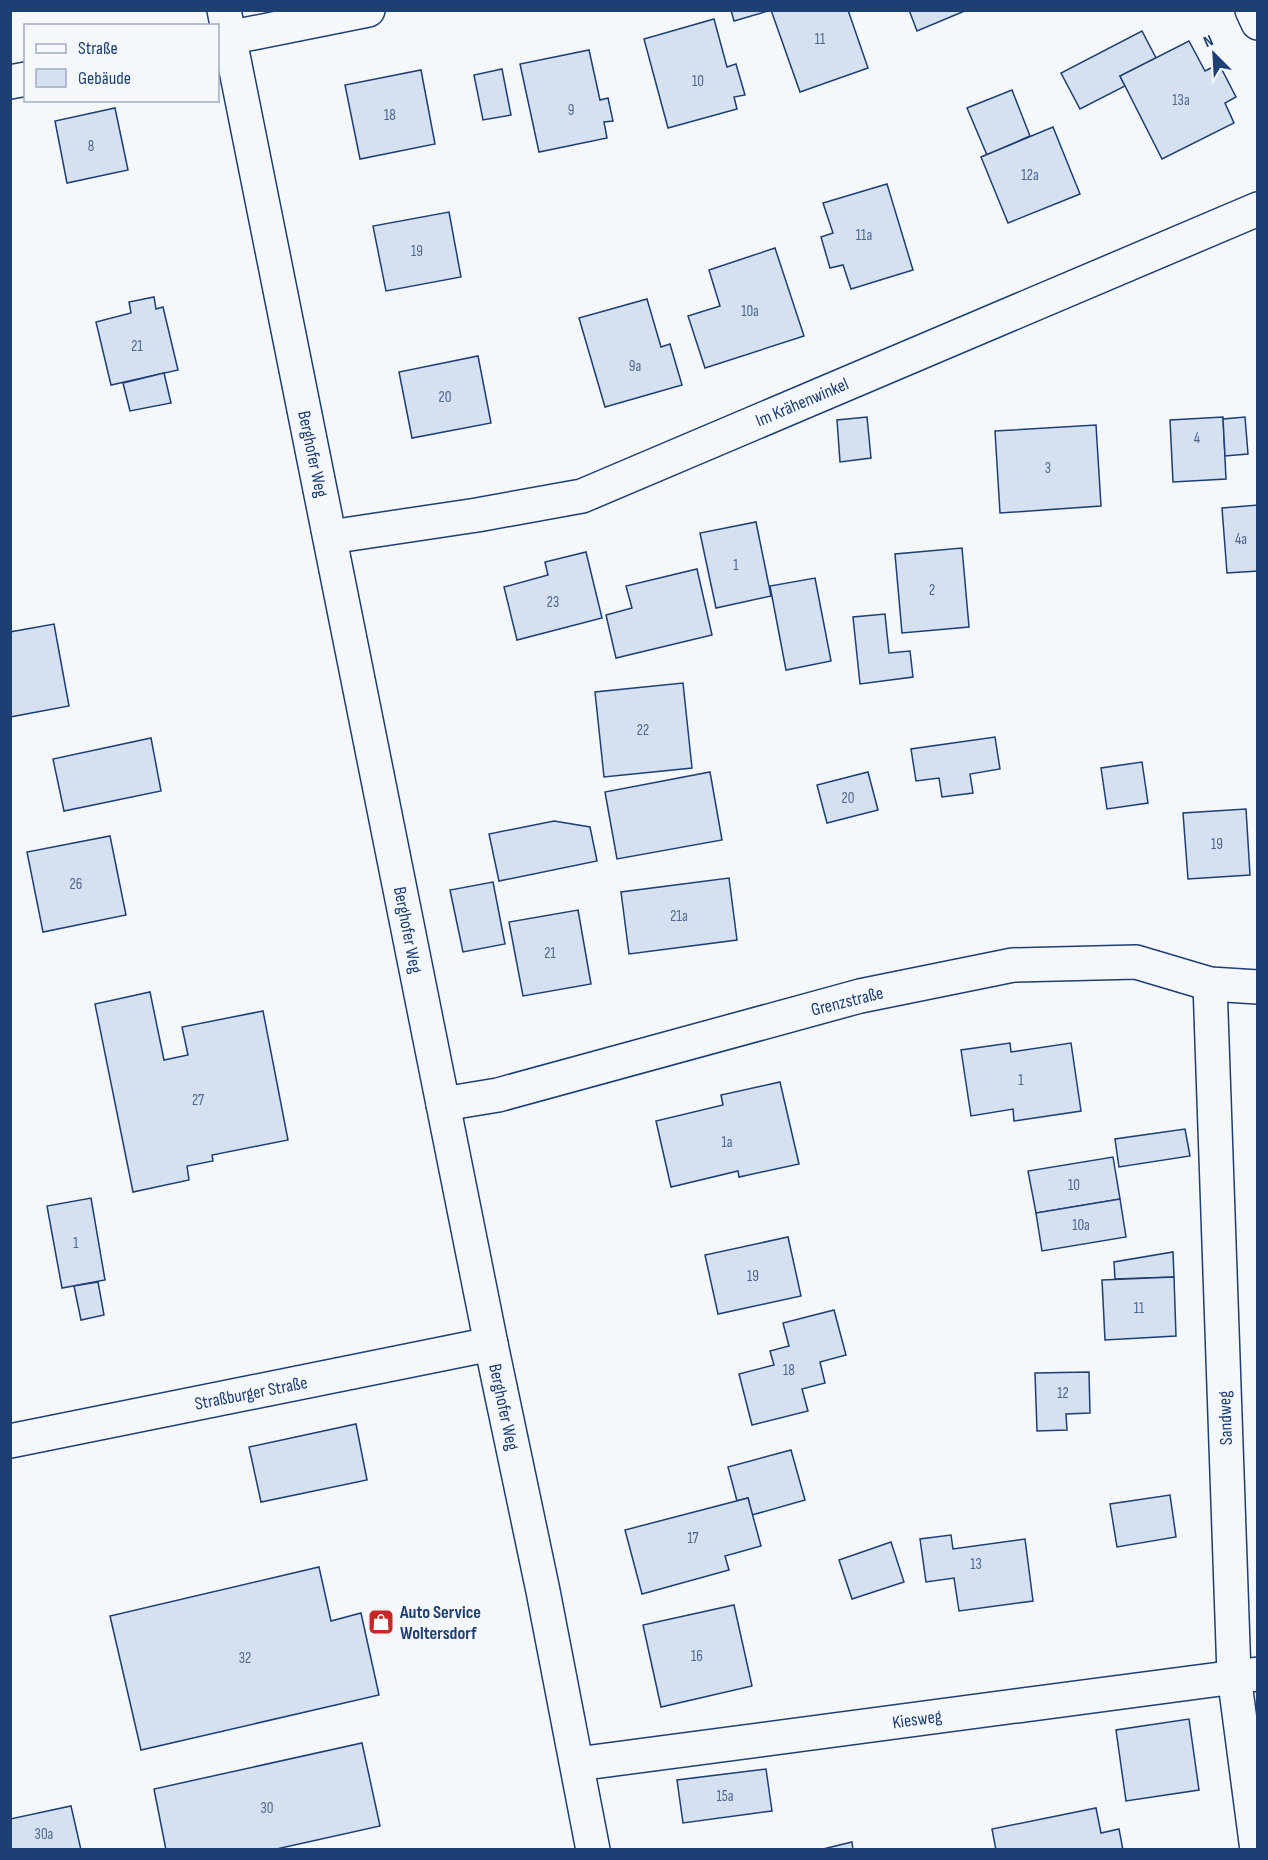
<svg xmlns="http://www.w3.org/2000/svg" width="1268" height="1860" viewBox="0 0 1268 1860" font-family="'Sofia Sans Condensed',sans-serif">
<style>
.building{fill:#d5e0f0;stroke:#1d3f73;stroke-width:1.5}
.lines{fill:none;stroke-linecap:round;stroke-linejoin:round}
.minor-casing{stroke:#1d3f73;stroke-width:36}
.minor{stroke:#f4f7fb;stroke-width:33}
.labels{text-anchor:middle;stroke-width:4.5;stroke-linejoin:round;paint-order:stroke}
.number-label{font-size:15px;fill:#4b6792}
.street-label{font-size:18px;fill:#1d3f73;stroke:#f4f7fb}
.poi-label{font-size:18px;font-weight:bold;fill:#1d3f73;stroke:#f4f7fb;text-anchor:start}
</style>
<rect width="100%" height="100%" fill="#f4f7fb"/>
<g class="building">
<polygon points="731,10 767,10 768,11 734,21"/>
<polygon points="771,10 848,10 868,68 800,92"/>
<polygon points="909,10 967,10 917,31"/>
<polygon points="714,19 727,67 736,64 745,95 734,97 737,109 668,128 644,39"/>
<polygon points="1142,31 1156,58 1120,76 1125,86 1080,109 1061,73"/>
<polygon points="1189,41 1205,71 1219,64 1236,97 1225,103 1234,123 1162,159 1120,76"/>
<polygon points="589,50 600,100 608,98 613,121 604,122 607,138 539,152 520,64"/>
<polygon points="502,69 511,115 483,120 474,75"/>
<polygon points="421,70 435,144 360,159 345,85"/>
<polygon points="1012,90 1030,136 987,155 967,108"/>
<polygon points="115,108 128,170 67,183 55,121"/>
<polygon points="1053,127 1080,194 1008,223 981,157"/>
<polygon points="887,184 913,270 851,289 843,265 830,268 821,237 833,233 823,203"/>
<polygon points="449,212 461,277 386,291 373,226"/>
<polygon points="775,248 804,336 705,368 688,316 720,306 709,270"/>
<polygon points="154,297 156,309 163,307 178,370 111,385 96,322 131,313 129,302"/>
<polygon points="647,299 661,347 670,344 682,385 605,407 579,318"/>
<polygon points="478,356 491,423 412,438 399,372"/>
<polygon points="164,373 171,403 130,411 123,383"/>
<polygon points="867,417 871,458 840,462 837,420"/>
<polygon points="1223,417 1226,479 1173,482 1170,420"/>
<polygon points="1245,417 1248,454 1225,456 1223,419"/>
<polygon points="1096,425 1101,506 1000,513 995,431"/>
<polygon points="1258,505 1258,571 1227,573 1222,508"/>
<polygon points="756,522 771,596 716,608 700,533"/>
<polygon points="962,548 969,627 902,633 895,554"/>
<polygon points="586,552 602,618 517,640 504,587 548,575 545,562"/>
<polygon points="697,569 712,635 616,658 606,615 632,608 626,586"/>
<polygon points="815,578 831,661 786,670 770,586"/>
<polygon points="885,614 889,653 910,651 913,677 860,684 853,617"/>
<polygon points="54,624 69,706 10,717 10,632"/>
<polygon points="683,683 692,768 604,777 595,692"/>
<polygon points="995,737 1000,769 970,774 973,793 942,797 939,778 916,781 911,749"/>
<polygon points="151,738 161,791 64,811 53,759"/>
<polygon points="1142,762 1148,803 1107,809 1101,768"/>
<polygon points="710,772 722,840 617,859 605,792"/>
<polygon points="868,772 878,810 827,823 817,785"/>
<polygon points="1246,809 1250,875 1188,879 1183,813"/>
<polygon points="554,821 590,827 597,861 499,881 489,834"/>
<polygon points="110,836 126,915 43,932 27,852"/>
<polygon points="729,878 737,940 629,954 621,892"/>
<polygon points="493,882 505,944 463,952 450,890"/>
<polygon points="578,910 591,984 523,996 509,922"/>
<polygon points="150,992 164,1060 188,1055 182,1027 263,1011 288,1140 212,1155 213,1161 187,1166 189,1180 133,1192 95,1004"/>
<polygon points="1010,1043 1011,1052 1071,1043 1081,1111 1014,1121 1013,1109 971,1116 961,1050"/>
<polygon points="780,1082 799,1164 739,1177 738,1171 671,1187 656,1121 723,1105 721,1095"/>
<polygon points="1185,1129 1190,1156 1119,1167 1115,1139"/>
<polygon points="1113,1157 1120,1199 1036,1213 1028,1171"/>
<polygon points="91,1198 105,1280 62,1288 47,1206"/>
<polygon points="1120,1199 1126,1237 1042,1251 1036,1213"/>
<polygon points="788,1237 801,1296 718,1314 705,1255"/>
<polygon points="1173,1252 1174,1277 1115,1279 1114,1262"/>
<polygon points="1174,1277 1176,1336 1105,1340 1102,1280"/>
<polygon points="98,1282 104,1315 81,1320 74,1286"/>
<polygon points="834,1310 846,1355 820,1362 825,1383 802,1389 808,1411 752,1425 739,1374 774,1365 770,1351 789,1346 783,1323"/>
<polygon points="1089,1372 1090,1413 1066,1414 1067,1430 1037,1431 1035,1373"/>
<polygon points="356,1424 367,1480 261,1502 249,1447"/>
<polygon points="791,1450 805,1500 752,1515 748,1498 737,1501 728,1467"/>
<polygon points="1170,1495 1176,1537 1117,1547 1110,1504"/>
<polygon points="748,1498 761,1546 725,1556 729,1570 642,1594 625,1530"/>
<polygon points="951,1535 953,1549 1025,1539 1033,1601 959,1611 954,1578 926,1582 920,1539"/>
<polygon points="891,1542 904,1582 852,1599 839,1560"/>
<polygon points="319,1567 331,1621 361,1613 379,1695 141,1750 110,1616"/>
<polygon points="734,1605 752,1686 661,1707 643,1625"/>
<polygon points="1189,1719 1199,1790 1126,1801 1116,1730"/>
<polygon points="362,1743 380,1826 272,1850 166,1850 154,1789"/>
<polygon points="766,1769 772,1811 683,1823 677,1780"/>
<polygon points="71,1806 81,1850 10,1850 10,1819"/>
<polygon points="1096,1808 1101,1833 1119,1829 1123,1850 996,1850 992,1829"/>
<polygon points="852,1842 853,1850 819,1850"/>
</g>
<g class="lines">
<g class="minor-casing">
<g id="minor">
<polyline points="224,10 491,1344 543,1591 593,1850"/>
<polyline points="1252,10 1258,23"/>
<polyline points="218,40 368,10"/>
<polyline points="10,82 26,79"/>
<polyline points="330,537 477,515 582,496 1258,209"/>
<polyline points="1210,984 1234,1675 1257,1850"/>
<polyline points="443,1104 498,1095 860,996 1013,965 1136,962 1210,984 1258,987"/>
<polyline points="10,1441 491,1344"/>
<polyline points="577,1764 1258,1674"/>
</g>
</g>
<use href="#minor" class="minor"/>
</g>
<defs>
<g id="shop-square" transform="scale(1.35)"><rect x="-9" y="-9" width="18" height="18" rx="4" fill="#c62828" stroke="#f4f7fb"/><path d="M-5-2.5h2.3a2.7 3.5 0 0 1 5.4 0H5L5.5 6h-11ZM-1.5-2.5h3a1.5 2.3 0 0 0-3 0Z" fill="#fff"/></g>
</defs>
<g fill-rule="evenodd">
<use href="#shop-square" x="381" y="1622"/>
</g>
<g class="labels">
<g class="number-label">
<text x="820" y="44">11</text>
<text x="698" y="86">10</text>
<text x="1181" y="105">13a</text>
<text x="571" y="115">9</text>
<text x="390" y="120">18</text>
<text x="91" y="151">8</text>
<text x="1030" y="180">12a</text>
<text x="864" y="240">11a</text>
<text x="417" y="256">19</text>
<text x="750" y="316">10a</text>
<text x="137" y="351">21</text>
<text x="635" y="371">9a</text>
<text x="445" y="402">20</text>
<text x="1197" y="443">4</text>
<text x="1048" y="473">3</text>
<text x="1241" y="544">4a</text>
<text x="736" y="570">1</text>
<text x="932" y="595">2</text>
<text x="553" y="607">23</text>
<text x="643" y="735">22</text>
<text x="848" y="803">20</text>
<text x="1217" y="849">19</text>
<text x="76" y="889">26</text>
<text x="679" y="921">21a</text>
<text x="550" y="958">21</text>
<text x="1021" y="1085">1</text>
<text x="198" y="1105">27</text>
<text x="727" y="1147">1a</text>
<text x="1074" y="1190">10</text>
<text x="1081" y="1230">10a</text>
<text x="76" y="1248">1</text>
<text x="753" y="1281">19</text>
<text x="1139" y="1313">11</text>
<text x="789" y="1375">18</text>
<text x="1063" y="1398">12</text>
<text x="693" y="1543">17</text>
<text x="976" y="1569">13</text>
<text x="697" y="1661">16</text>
<text x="245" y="1663">32</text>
<text x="725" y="1801">15a</text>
<text x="267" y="1813">30</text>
<text x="44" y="1839">30a</text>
</g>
<g class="street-label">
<text transform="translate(802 402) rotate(-23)" y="6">Im Krähenwinkel</text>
<text transform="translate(313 454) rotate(78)" y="6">Berghofer Weg</text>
<text transform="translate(408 930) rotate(79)" y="6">Berghofer Weg</text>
<text transform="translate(847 1001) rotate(-14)" y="6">Grenzstraße</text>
<text transform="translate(251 1393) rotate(-11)" y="6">Straßburger Straße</text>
<text transform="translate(504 1407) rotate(78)" y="6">Berghofer Weg</text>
<text transform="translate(1225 1418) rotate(-92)" y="6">Sandweg</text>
<text transform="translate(917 1719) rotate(-8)" y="6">Kiesweg</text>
</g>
<g class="poi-label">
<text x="400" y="1618">Auto Service<tspan x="400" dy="21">Woltersdorf</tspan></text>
</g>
</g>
<rect width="1268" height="1860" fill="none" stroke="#1d3f73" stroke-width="24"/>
<rect x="24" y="24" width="195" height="78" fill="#f4f7fb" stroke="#9eadc5" stroke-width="1.5"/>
<rect x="36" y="44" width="30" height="9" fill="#f4f7fb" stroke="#9eadc5" stroke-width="1.5"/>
<text x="78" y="54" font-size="18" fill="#1d3f73">Straße</text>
<rect x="36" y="69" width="30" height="18" fill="#d5e0f0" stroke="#9eadc5" stroke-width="1.5"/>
<text x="78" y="84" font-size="18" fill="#1d3f73">Gebäude</text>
<g transform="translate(1214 54) rotate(336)" stroke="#f4f7fb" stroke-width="4.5" paint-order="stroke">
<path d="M0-4.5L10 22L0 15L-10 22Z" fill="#1d3f73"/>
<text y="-9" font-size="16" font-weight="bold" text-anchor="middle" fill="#1d3f73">N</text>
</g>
</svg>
